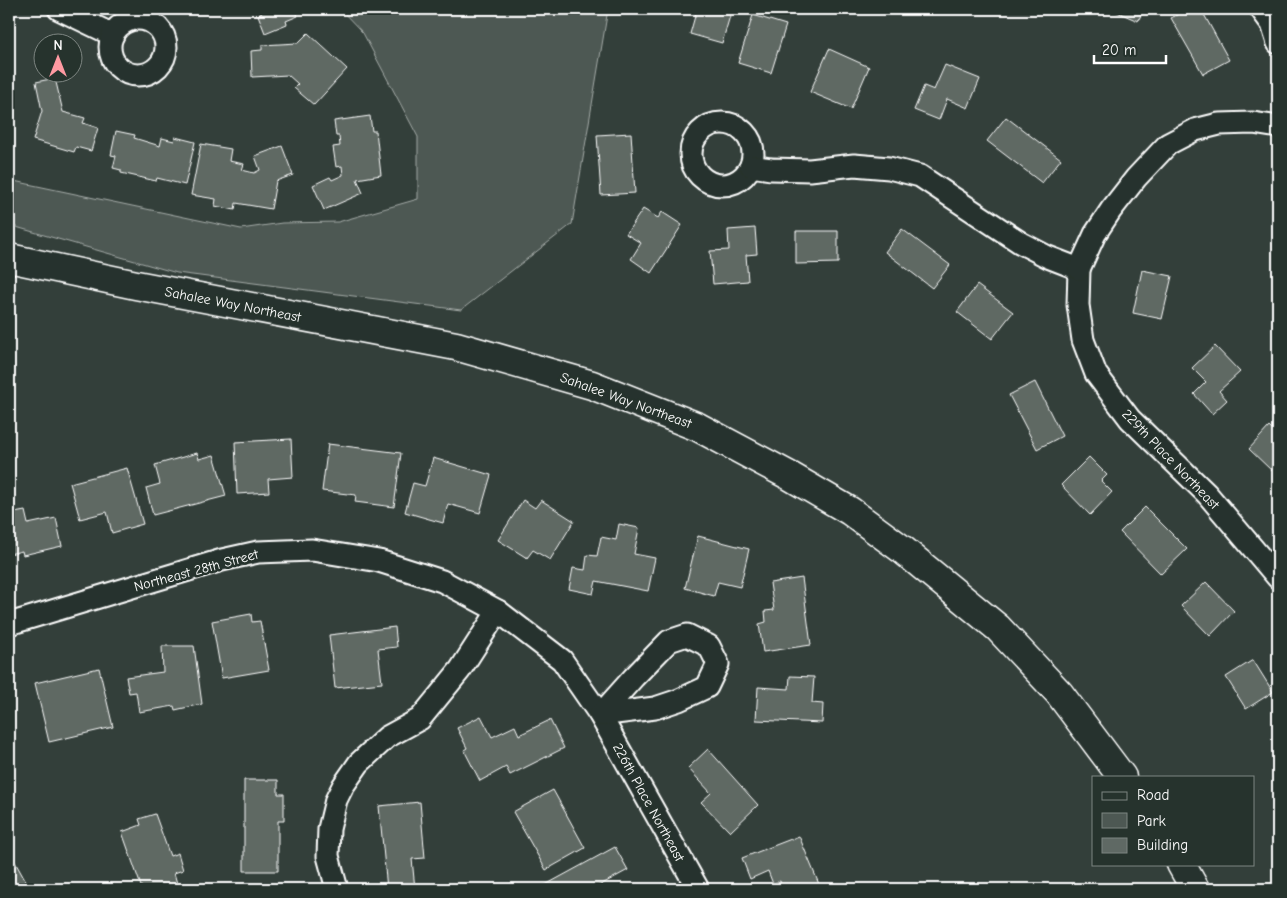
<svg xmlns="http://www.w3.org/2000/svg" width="1287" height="898" viewBox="0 0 1287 898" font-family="'Comic Neue',sans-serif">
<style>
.green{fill:#4d5853;stroke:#a6aca9}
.building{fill:#5f6964;stroke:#fff}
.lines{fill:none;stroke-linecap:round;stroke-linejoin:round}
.minor-casing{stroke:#fff;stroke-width:25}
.secondary-casing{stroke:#fff;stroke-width:31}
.minor{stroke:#26332d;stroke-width:21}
.secondary{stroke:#26332d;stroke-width:28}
.labels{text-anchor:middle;stroke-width:5;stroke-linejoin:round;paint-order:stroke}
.street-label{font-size:14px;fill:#fff;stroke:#26332d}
</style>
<rect width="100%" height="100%" fill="#333f3a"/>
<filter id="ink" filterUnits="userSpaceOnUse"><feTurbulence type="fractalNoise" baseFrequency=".02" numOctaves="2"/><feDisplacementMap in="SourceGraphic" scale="10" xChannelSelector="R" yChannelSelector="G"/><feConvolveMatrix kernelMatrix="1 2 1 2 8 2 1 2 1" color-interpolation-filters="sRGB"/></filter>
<g filter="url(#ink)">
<polygon class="green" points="340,9 608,9 572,224 461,310 177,273 9,225 9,180 241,229 282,223 338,222 418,199 418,137 363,33"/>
<g class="building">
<polygon points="260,9 295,9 298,16 286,21 287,24 265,33 258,15 262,13"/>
<polygon points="697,9 732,9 722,43 690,34"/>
<polygon points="1110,9 1144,9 1138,21"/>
<polygon points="1188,9 1201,9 1229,60 1203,74 1171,18"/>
<polygon points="753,15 786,25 771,73 738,63"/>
<polygon points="308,33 347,69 314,105 294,88 298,84 288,75 252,77 251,51 262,50 262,45 298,43"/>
<polygon points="829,49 869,67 851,109 810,92"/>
<polygon points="945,65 980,79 968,108 947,99 939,120 914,110 924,86 934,90"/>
<polygon points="55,78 63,112 85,118 83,123 98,128 91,151 76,147 74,152 33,140 42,111 36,82"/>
<polygon points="370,116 372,131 376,131 381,175 357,179 363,193 324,210 313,185 330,177 332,180 343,175 342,166 336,167 333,147 340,146 339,136 336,136 334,121"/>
<polygon points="1006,117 1061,159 1042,183 987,141"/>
<polygon points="116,131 135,135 134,138 160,146 162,138 174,141 175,137 195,142 185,185 157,178 156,181 121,173 121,170 113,168 116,156 111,155"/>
<polygon points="631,133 635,193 601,195 597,135"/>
<polygon points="201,144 231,149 229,161 244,164 242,170 254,173 260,170 255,156 282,146 293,175 276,181 271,209 236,203 235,210 215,206 216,199 191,195"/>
<polygon points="643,209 658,218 662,212 682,225 651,273 631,259 641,243 626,234"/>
<polygon points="755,228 757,254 746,255 748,281 713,284 710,251 729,250 728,230"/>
<polygon points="902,229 950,265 932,288 885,252"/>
<polygon points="796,231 838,231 838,263 796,264"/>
<polygon points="1142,270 1172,276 1162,319 1133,313"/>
<polygon points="977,285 1013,312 992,339 957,312"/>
<polygon points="1215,346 1240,372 1219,391 1227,400 1212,414 1194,394 1206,382 1192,368"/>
<polygon points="1035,382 1062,436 1037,449 1009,395"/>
<polygon points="1269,427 1278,436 1278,464 1272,471 1249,449"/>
<polygon points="291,439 293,477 268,479 269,492 237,494 235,442"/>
<polygon points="328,444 401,453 394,507 355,502 356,495 322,491"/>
<polygon points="197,453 199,459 214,455 226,496 153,515 146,488 160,484 155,465"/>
<polygon points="1089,457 1107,475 1101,481 1112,492 1090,515 1061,485"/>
<polygon points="433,458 491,475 480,513 448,504 443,523 405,512 413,483 425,486"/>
<polygon points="127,468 143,524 112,533 107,512 80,519 70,483"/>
<polygon points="523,500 535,508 541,500 574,521 550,560 533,550 527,558 498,540"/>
<polygon points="1145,507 1187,549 1161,574 1120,532"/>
<polygon points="25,511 28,524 56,518 62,546 23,555 22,551 9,554 9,514"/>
<polygon points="619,524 639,528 634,554 655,558 648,591 596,581 593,594 569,589 573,568 585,570 587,555 597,556 601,537 616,540"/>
<polygon points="698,536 749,549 740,587 718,582 714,596 685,588"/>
<polygon points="802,578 811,645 763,652 759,624 766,622 765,611 774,610 770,583"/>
<polygon points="1206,582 1234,611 1210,636 1181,606"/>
<polygon points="251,614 252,622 260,621 269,670 222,678 212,621"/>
<polygon points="395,627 397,647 378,649 382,683 335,688 329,635"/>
<polygon points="162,646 194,646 202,704 175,710 174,706 139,712 136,692 129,693 126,677 163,672"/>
<polygon points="1253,660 1273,692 1246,709 1226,677"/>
<polygon points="99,668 113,727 49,742 35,683"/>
<polygon points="790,676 814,677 812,703 823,704 822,723 756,720 758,687 789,689"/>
<polygon points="481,716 492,737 515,726 519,735 550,720 564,748 510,775 506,767 480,781 464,750 467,748 457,728"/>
<polygon points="708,749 758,805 730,832 701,802 711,793 688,768"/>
<polygon points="244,780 278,780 278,794 284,794 284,821 278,821 278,871 244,871"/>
<polygon points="553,790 585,848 546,870 513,812"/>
<polygon points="420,802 425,858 412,859 415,889 387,889 379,806"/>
<polygon points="155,814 170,856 178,853 183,870 174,873 178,887 170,889 142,889 122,832 141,825 139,819"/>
<polygon points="799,836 821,889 783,889 780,881 773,884 768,871 750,879 742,858"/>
<polygon points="615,847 628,870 593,889 538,889"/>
<polygon points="10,853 30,889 9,889 9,854"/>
</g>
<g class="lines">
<g class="minor-casing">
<g id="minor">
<polyline points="59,9 113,35"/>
<polyline points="1261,9 1272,24 1278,43"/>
<circle cx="138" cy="47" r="28"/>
<circle cx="722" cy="154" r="31"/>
<polyline points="751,166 771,169 810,170 854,165 889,168 920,176 1021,243 1048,257 1079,269 1078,305 1083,340 1096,374 1130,419 1207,494 1278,578"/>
<polyline points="1079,269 1095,234 1111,210 1136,178 1168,144 1195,130 1219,124 1253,123 1278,127"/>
<polyline points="9,624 222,560 258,552 312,550 379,561 442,581 498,611 562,660 600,715 698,889"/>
<polygon points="687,635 709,646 718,664 707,687 679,700 655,708 600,715 634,677 669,641"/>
<polyline points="337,889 328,856 329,829 336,800 343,786 359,763 387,737 420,719 460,670 498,611"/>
</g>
</g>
<g class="secondary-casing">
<g id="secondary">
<polyline points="9,258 136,285 456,346 592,385 698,427 790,476 850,511 903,550 998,628 1059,693 1122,777"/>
<polyline points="1181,864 1195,889"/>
</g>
</g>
<use href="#minor" class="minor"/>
<use href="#secondary" class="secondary"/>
</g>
</g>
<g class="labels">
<g class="street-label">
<text transform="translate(233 304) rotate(11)" y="5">Sahalee Way Northeast</text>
<text transform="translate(626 400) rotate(20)" y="5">Sahalee Way Northeast</text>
<text transform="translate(1171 459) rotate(46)" y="5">229th Place Northeast</text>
<text transform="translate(196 570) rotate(-15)" y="5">Northeast 28th Street</text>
<text transform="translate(649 802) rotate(61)" y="5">226th Place Northeast</text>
</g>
</g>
<rect width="1287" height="898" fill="none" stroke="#26332d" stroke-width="30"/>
<rect x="15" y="15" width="1257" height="868" fill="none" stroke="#fff" stroke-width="2" filter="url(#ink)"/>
<rect x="1092" y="776" width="162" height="90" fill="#26332d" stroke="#7d8581"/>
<rect x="1102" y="792" width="25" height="8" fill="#26332d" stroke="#7d8581"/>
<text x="1137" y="800" font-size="15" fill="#ffffff">Road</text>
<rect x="1102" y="813" width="25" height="15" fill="#4d5853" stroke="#7d8581"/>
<text x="1137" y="826" font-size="15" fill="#ffffff">Park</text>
<rect x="1102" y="838" width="25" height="15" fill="#5f6964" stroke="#7d8581"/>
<text x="1137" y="850" font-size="15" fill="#ffffff">Building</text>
<g transform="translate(58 58)"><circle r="24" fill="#26332d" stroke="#7d8581"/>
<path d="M0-4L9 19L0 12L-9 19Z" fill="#ff9aa2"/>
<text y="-8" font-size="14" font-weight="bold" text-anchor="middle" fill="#ffffff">N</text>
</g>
<path d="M1094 55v8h72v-8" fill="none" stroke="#ffffff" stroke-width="2.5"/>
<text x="1102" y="55" font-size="15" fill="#ffffff" stroke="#26332d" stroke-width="4" paint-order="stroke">20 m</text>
</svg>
